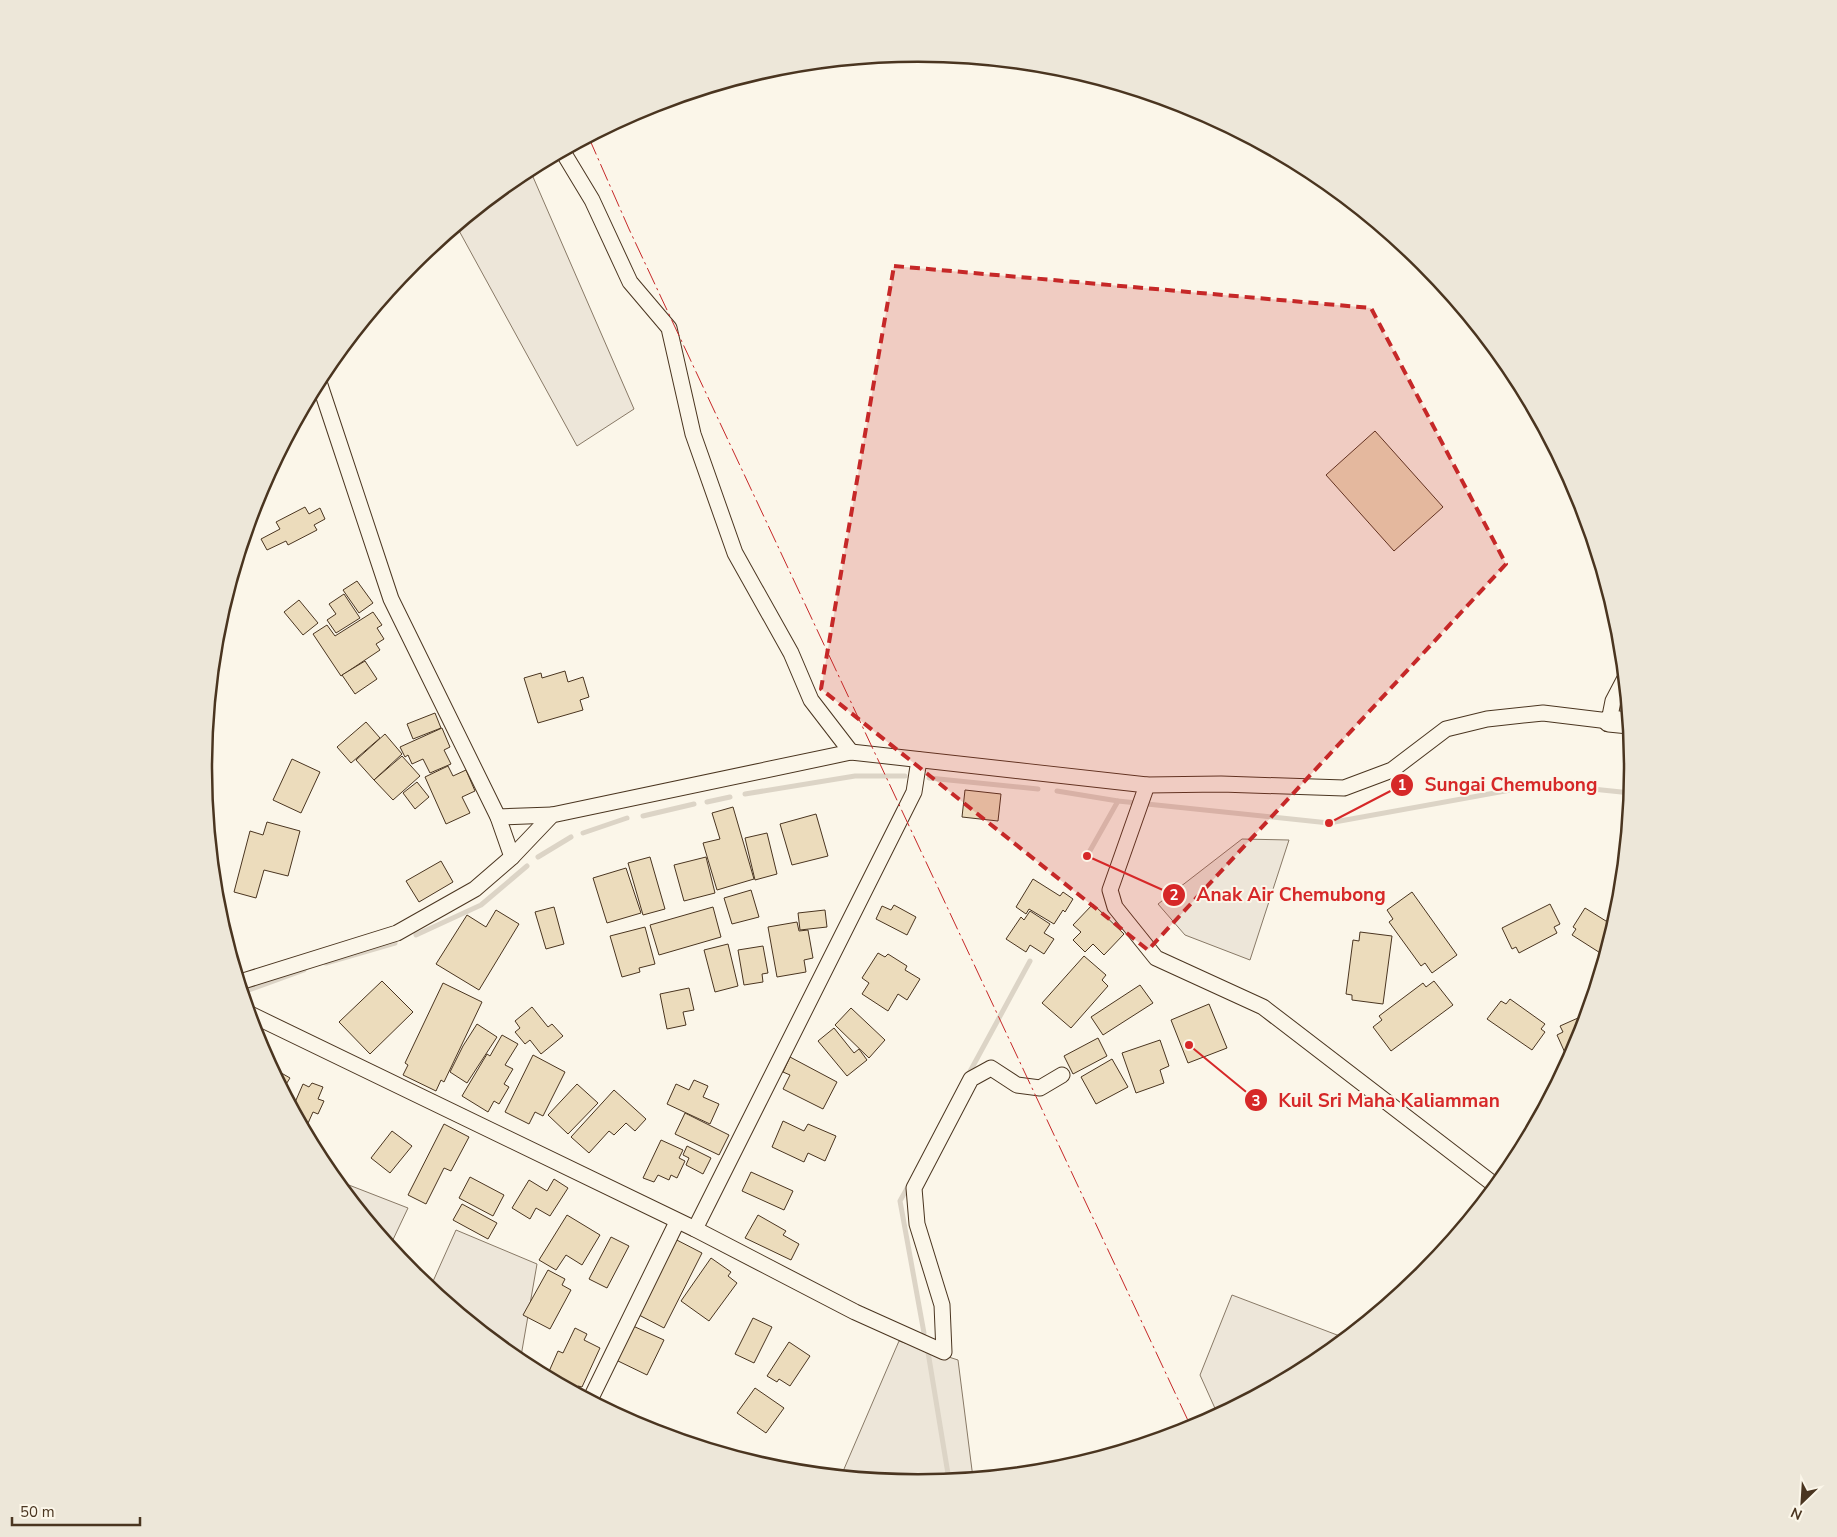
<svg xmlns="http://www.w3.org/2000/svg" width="1837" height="1537" viewBox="0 0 1837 1537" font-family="'Nunito Sans',sans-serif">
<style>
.green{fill:#ede6d9;stroke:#887966}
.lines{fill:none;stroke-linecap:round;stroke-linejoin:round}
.stream{stroke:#dcd4c6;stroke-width:5}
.building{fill:#ecdcbc;stroke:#4a3520}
.minor-casing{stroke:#4a3520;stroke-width:17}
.secondary-casing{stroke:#4a3520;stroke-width:23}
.minor{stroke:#fbf6e9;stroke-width:15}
.secondary{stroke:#fbf6e9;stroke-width:21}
.power{stroke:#c62828;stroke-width:1;stroke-dasharray:18 4 2.5 4;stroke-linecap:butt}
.marked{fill:#c62828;fill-opacity:0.2;stroke:#c62828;stroke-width:4;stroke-dasharray:10 6;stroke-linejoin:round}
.rim{fill:none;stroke:#4a3520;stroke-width:2.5}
.leader{fill:none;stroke:#d62828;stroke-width:2}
.callout-dot{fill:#d62828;stroke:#fbf6e9;stroke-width:2}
.mark-label{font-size:15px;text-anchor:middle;font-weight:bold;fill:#fff}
.callout-label{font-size:19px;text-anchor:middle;font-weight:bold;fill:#d62828;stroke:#fbf6e9;stroke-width:4;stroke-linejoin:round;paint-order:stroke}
</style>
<rect width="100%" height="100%" fill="#fbf6e9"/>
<g class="green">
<polygon points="530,170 634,409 577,446 457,227"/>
<polygon points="1242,839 1289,840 1250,960 1185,935 1158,904"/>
<polygon points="336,1180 408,1208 390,1246"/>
<polygon points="456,1230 537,1264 520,1362 430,1288"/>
<polygon points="1232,1295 1345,1338 1315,1363 1218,1415 1200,1375"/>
<polygon points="899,1341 958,1360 973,1478 918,1483 841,1476"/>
</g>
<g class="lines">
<g class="stream">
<polyline points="929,778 1038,789"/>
<polyline points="1057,791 1118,801 1329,823 1544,784 1631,793"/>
<polyline points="745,794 855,776 905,776"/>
<polyline points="707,802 730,797"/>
<polyline points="643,816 694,804"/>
<polyline points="583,833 627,818"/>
<polyline points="1087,856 1118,801"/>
<polyline points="538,857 571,837"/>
<polyline points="416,935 481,905 527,866"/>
<polyline points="326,963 395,943"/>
<polyline points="243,992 304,970"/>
<polyline points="967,1077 1030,961"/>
<polyline points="910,1183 900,1201 924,1333"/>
<polyline points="928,1352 949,1480"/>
</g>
</g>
<g class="building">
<polygon points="1375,431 1443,507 1394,551 1326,475"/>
<polygon points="305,507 309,514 320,508 325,519 314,525 317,530 288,545 286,541 267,550 261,539 280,529 276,522"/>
<polygon points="357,581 373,603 359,613 343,590"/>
<polygon points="344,594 360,618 336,633 327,620 336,614 329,604"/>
<polygon points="299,600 318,623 303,635 284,612"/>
<polygon points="373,612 382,625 377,628 384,639 376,644 380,650 341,676 313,634 327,625 335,636"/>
<polygon points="365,661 377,679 355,694 342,675"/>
<polygon points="565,671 568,682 583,677 589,697 580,700 583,710 538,723 524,678 541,673 542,678"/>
<polygon points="435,713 441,728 413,739 407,724"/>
<polygon points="366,722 380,738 351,763 337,747"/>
<polygon points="442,728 450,747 444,750 451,764 430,773 423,759 412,764 408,755 405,757 400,747"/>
<polygon points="385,734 402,754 374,780 356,760"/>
<polygon points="402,756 420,776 393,800 374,780"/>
<polygon points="292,759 320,772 301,813 273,800"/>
<polygon points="448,766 453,776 466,770 475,791 462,797 470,813 446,824 425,777"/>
<polygon points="417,782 429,797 415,809 403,793"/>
<polygon points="965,790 1001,794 998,821 962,817"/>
<polygon points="733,807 754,879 717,890 703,843 720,839 712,813"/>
<polygon points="816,814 828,856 792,865 780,824"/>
<polygon points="267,822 300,831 288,876 264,870 256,898 234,892 250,831 263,835"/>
<polygon points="767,833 777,874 755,880 745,838"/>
<polygon points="650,857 665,909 643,915 628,863"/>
<polygon points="706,857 715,893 684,901 674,865"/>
<polygon points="441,861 453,882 419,902 406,881"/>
<polygon points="626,868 641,913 607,923 593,878"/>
<polygon points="1033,879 1060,896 1063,892 1073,899 1065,912 1063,910 1054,924 1029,909 1026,914 1016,907"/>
<polygon points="751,890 759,917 732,924 724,898"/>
<polygon points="1412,892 1457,955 1432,973 1425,963 1421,966 1389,922 1393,919 1387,910"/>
<polygon points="1093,904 1124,934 1104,955 1093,944 1085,952 1073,940 1081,932 1073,925"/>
<polygon points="1550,904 1560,924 1554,927 1557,933 1519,953 1516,947 1512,949 1502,928"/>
<polygon points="894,905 916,917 907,935 876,919 882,906 891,910"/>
<polygon points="554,907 564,944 546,949 535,912"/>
<polygon points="713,907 721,937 659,955 650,925"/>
<polygon points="1585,908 1614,926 1605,956 1572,935 1576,929 1573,927"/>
<polygon points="496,910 519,924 479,990 436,964 467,915 486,927"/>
<polygon points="825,910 827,927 800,930 798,913"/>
<polygon points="1030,911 1050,924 1044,933 1054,939 1044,954 1030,945 1026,952 1006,939 1021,917 1024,920"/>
<polygon points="797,922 799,931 808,930 813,958 804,960 806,972 777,977 768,927"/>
<polygon points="645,927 655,964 639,968 640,972 622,977 610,936"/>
<polygon points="1360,932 1392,936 1383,1004 1352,1000 1352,995 1346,994 1353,940 1359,941"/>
<polygon points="728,944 738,986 715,992 704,950"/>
<polygon points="763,946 768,973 762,974 763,982 744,985 738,950"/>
<polygon points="878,953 885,957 888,954 907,966 905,970 920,979 907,1000 898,994 888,1011 862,994 869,983 862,978"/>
<polygon points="1084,956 1106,975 1102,980 1108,986 1071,1028 1042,1003"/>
<polygon points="382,981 413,1012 370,1054 339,1022"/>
<polygon points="1434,981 1453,1005 1391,1051 1373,1027 1382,1020 1379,1016 1423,983 1426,987"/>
<polygon points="443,983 482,1002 444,1082 441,1080 436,1091 403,1075 408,1065 405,1063"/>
<polygon points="1140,985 1153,1003 1103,1035 1091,1017"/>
<polygon points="689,988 694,1010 683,1012 686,1025 667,1029 660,994"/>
<polygon points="1510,999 1545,1024 1541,1029 1545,1032 1532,1050 1487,1019 1501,1001 1506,1004"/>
<polygon points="1209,1004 1227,1048 1188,1063 1171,1020"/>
<polygon points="532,1007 548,1027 552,1024 563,1036 541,1054 530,1040 525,1044 515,1032 520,1028 515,1021"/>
<polygon points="851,1008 885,1040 869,1058 835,1025"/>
<polygon points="1587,1014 1579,1042 1573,1052 1566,1055 1557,1035 1563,1032 1560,1026"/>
<polygon points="477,1024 497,1037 467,1083 450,1072 463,1046"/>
<polygon points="834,1028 854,1053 859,1049 867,1060 847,1076 818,1041"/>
<polygon points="502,1035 518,1044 505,1065 513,1069 504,1084 509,1087 499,1104 494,1101 488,1112 462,1096 487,1054 490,1056"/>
<polygon points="1098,1038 1107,1056 1073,1074 1064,1056"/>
<polygon points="1160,1040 1169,1066 1160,1070 1164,1083 1136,1093 1122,1053"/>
<polygon points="533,1055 565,1072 543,1116 535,1112 529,1124 505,1112"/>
<polygon points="790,1057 837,1082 823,1109 783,1089 790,1075 783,1072"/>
<polygon points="1112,1059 1128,1087 1096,1104 1081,1077"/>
<polygon points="271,1067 290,1078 283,1089"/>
<polygon points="694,1080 708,1086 703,1097 719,1104 710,1124 667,1104 676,1084 689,1090"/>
<polygon points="312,1083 323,1087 318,1099 324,1101 318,1114 313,1112 305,1130 293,1107 303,1084 309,1087"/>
<polygon points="577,1084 598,1103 568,1134 548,1115"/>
<polygon points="614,1090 646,1119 635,1131 626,1123 614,1135 609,1131 589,1153 571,1137"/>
<polygon points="685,1113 729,1135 719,1155 675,1134"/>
<polygon points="783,1121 804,1131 808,1124 836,1136 825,1161 808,1153 804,1162 772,1147"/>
<polygon points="444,1124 469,1137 451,1171 444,1168 426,1204 408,1195"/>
<polygon points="392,1131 412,1146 390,1173 371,1158"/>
<polygon points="661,1140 683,1150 679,1158 685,1161 677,1178 671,1175 669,1180 658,1175 654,1182 643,1178"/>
<polygon points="687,1146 711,1158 703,1174 686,1165 689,1158 683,1155"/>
<polygon points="751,1172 793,1191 784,1210 742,1191"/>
<polygon points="470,1177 504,1195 493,1216 459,1198"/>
<polygon points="554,1179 568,1188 550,1216 536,1208 530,1219 512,1208 529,1180 547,1191"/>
<polygon points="462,1204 497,1223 488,1239 453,1220"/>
<polygon points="567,1215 600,1235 582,1265 566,1255 556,1270 539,1260"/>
<polygon points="758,1215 786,1231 783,1235 799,1244 791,1260 745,1238"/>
<polygon points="611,1237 629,1246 607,1288 589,1279"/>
<polygon points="671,1237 702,1253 664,1328 639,1315"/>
<polygon points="711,1258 731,1272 728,1276 737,1283 709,1321 681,1301"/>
<polygon points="548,1270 565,1279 562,1285 571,1290 550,1329 523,1315"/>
<polygon points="753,1318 772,1327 754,1363 735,1354"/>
<polygon points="633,1326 664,1340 647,1375 616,1360"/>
<polygon points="575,1328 587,1334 584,1340 600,1348 582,1387 578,1386 575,1391 547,1376 558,1351 563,1353"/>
<polygon points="789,1342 810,1356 790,1386 779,1379 777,1382 767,1376"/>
<polygon points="755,1388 784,1408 766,1433 737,1413"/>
</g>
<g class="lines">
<g class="minor-casing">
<g id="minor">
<polyline points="563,152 592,200 630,282 669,328 693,434 735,553 791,653 811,700 851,752"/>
<polyline points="319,382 391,599 498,817 512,857"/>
<polyline points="1147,785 1110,890 1115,907 1156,958 1263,1007 1496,1186"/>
<polyline points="498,817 552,815"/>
<polyline points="240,982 397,933 475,889 512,857 552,815 851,752 1147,785 1221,784 1344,788 1392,770 1446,729 1487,719 1543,713 1609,721 1613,701 1624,680"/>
<polyline points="250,1014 695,1229 855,1312 944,1352 942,1305 917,1224 914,1188 971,1079 991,1068 1017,1085 1040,1088 1062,1075"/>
<polyline points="695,1229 914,792 919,760"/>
<polyline points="590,1400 677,1222"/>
</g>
</g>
<g class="secondary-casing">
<polyline id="secondary" points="1609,721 1629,723"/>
</g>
<use href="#minor" class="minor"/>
<use href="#secondary" class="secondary"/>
<polyline class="power" points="589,138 629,229 1192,1429"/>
</g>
<path class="marked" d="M894,266L1371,308L1506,564L1148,950L821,689Z"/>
<path d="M0 0H1837V1537H0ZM212 768a706 706 0 1 1 1412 0a706 706 0 1 1-1412 0Z" fill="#ede7d9" fill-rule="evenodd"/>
<path class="rim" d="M212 768a706 706 0 1 1 1412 0a706 706 0 1 1-1412 0Z"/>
<path class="leader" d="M1329 823L1402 785M1087 856L1174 895M1189 1045L1256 1100"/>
<g class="callout-dot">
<circle cx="1329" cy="823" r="5"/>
<circle cx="1087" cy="856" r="5"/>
<circle cx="1189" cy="1045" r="5"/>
<circle cx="1402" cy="785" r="12"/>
<circle cx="1174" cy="895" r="12"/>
<circle cx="1256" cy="1100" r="12"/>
</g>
<g class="mark-label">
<text x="1402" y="790">1</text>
<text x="1174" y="900">2</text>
<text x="1256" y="1106">3</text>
</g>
<g class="callout-label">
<text x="1511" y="791">Sungai Chemubong</text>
<text x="1291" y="901">Anak Air Chemubong</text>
<text x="1389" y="1107">Kuil Sri Maha Kaliamman</text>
</g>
<g transform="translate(1802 1502) rotate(205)" stroke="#fbf6e9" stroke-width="4" paint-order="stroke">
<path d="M0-4L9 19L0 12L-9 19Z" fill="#4a3520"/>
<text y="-8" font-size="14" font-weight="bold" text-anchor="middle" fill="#4a3520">N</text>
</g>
<path d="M12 1517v8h128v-8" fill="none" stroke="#4a3520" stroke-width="2.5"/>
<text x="20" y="1517" font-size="15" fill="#4a3520" stroke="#fbf6e9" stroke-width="4" paint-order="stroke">50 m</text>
</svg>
